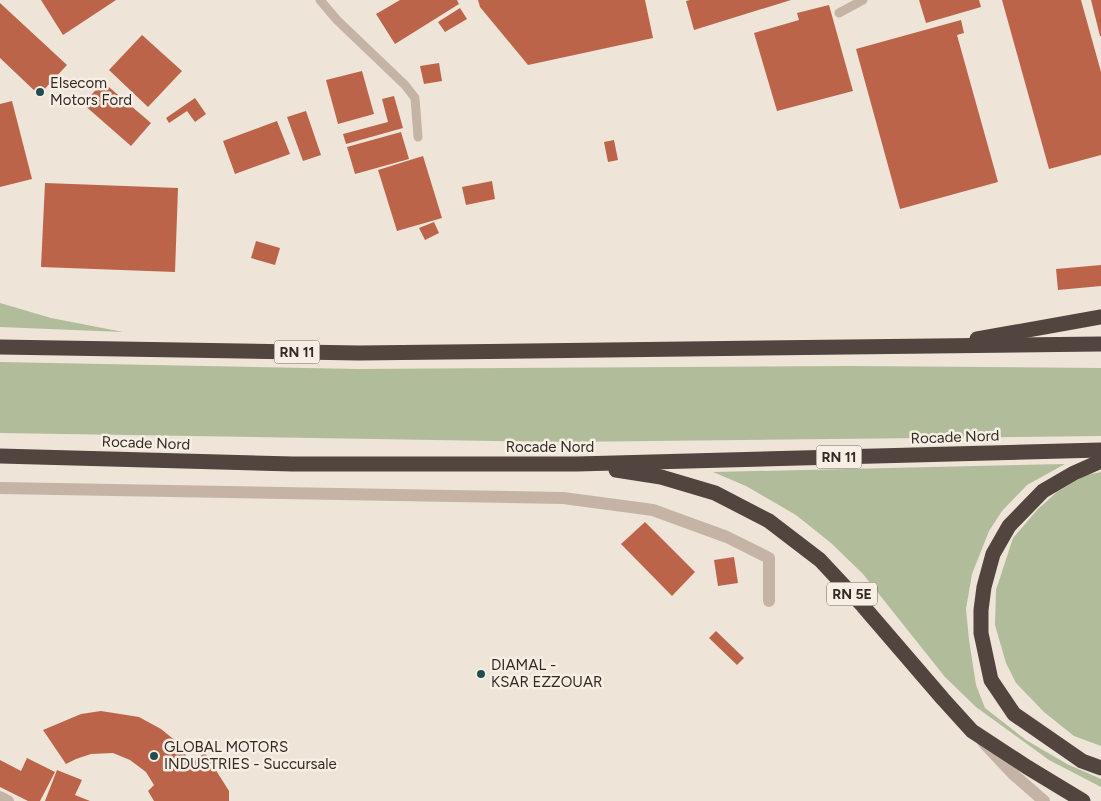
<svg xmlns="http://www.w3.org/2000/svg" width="1101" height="801" viewBox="0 0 1101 801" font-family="Figtree,sans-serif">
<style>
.green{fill:#b1bc9a}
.building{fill:#bc6449}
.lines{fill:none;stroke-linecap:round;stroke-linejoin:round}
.lane{stroke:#c5b4a6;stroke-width:9}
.street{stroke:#c5b4a6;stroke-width:12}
.highway{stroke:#52443e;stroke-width:15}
.poi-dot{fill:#1f4d50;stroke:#f7eee4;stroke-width:2}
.labels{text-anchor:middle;stroke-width:5;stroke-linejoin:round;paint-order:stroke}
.shield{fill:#f7eee4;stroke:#6d655f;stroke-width:1}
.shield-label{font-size:14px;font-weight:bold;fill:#322a26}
.poi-label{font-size:15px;fill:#322a26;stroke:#f7eee4;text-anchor:start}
.street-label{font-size:15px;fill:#322a26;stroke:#f7eee4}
</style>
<rect width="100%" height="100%" fill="#eee4d8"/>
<g class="green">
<polygon points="0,303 51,318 123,332 0,327"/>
<polygon points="0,362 357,369 850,366 1101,368 1101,436 563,442 0,433"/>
<polygon points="1065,464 1027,485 1002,511 989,531 972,574 966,609 969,640 976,685 985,708 1026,740 1067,764 1101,779 1101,787 1049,760 976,707 945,677 863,574 831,543 796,515 746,486 713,472"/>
<polygon points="1101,472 1101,746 1074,736 1044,712 1016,683 1006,663 995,625 996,590 1013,538 1038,509 1057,492 1086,475"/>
</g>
<g class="building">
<polygon points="41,0 116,0 63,35"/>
<polygon points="400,0 457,0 459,4 395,44 376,14"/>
<polygon points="478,0 645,0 653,38 528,65 480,7"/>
<polygon points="690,0 791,0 694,30 686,1"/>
<polygon points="919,0 979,0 981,7 926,23"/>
<polygon points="1002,0 1081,0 1101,72 1101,155 1049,169"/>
<polygon points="1091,0 1101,0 1101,36 1100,36"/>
<polygon points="0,3 67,65 39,95 0,58"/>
<polygon points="829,5 853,91 777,111 754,33 799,20 797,13"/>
<polygon points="460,8 467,19 445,32 438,22"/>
<polygon points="961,20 964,33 957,35 998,182 900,209 856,49"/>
<polygon points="142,35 182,71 148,107 109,70"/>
<polygon points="439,63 442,81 424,84 420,66"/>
<polygon points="362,71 374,114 338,124 326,80"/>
<polygon points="103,82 151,123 131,146 83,104"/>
<polygon points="394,96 403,128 346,144 343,134 388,122 382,99"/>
<polygon points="195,98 206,114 195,122 187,111 169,123 166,118"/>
<polygon points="12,101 32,179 0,187 0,104"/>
<polygon points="306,111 321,155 303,161 287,117"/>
<polygon points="277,121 290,154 235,174 223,141"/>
<polygon points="401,132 409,159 355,174 347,147"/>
<polygon points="614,140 618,160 608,162 604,142"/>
<polygon points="423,156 442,218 397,231 378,170"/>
<polygon points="492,181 495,199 466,205 462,187"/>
<polygon points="45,183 178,188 175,272 41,267"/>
<polygon points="434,222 439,233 425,240 419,228"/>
<polygon points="256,241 280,248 275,265 251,258"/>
<polygon points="1101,265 1101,286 1058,290 1056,269"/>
<polygon points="645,522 695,572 672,596 621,544"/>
<polygon points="734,557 738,583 718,586 714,560"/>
<polygon points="716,631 744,658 737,665 709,638"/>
<polygon points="101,711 139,717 161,729 177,742 191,763 205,753 229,791 229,801 154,801 148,791 154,785 146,772 130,760 113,753 91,754 76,759 66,764 43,730 81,714"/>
<polygon points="27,758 55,772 40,801 28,801 0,787 0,760 21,771"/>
<polygon points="57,770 82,780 75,795 90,801 45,801"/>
</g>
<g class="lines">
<g class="lane">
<polyline points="320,0 337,20 405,85 415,98 418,137"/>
<polyline points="839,13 863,0"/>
</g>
<g class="street">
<polyline points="0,488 563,498 653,510 727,537 769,558 769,601"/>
<polyline points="983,742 1013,774 1044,801"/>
<polyline points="0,797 8,801"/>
</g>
<g class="highway">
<polyline points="977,339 1101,317"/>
<polyline points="0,347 359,353 1101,344"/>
<polyline points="0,456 293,464 577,464 1101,450"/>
<polyline points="1101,461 1074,473 1043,491 1009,526 993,554 984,587 981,610 981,633 991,680 1014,714 1082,761 1101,768"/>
<polyline points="616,470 661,477 715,493 769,521 820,560 863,606 943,699 972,731 1027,767 1083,801"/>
</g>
</g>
<g class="poi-dot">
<circle cx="40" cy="92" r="5"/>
<circle cx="481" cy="674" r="5"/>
<circle cx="154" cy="756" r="5"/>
</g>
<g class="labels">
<g class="shield">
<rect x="274.5" y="340.5" width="45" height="23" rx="4"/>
<rect x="816.5" y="445.5" width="45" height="23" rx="4"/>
<rect x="827" y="582.5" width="50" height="23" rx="4"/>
</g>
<g class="shield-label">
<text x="297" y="357">RN 11</text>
<text x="839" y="462">RN 11</text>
<text x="852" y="599">RN 5E</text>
</g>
<g class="poi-label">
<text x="50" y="88">Elsecom<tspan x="50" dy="17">Motors Ford</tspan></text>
<text x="491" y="670">DIAMAL -<tspan x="491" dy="17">KSAR EZZOUAR</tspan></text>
<text x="164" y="752">GLOBAL MOTORS<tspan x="164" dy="17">INDUSTRIES - Succursale</tspan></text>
</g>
<g class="street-label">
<text transform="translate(955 437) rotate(-2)" y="5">Rocade Nord</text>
<text transform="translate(146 443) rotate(2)" y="5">Rocade Nord</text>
<text x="550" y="452">Rocade Nord</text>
</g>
</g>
</svg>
